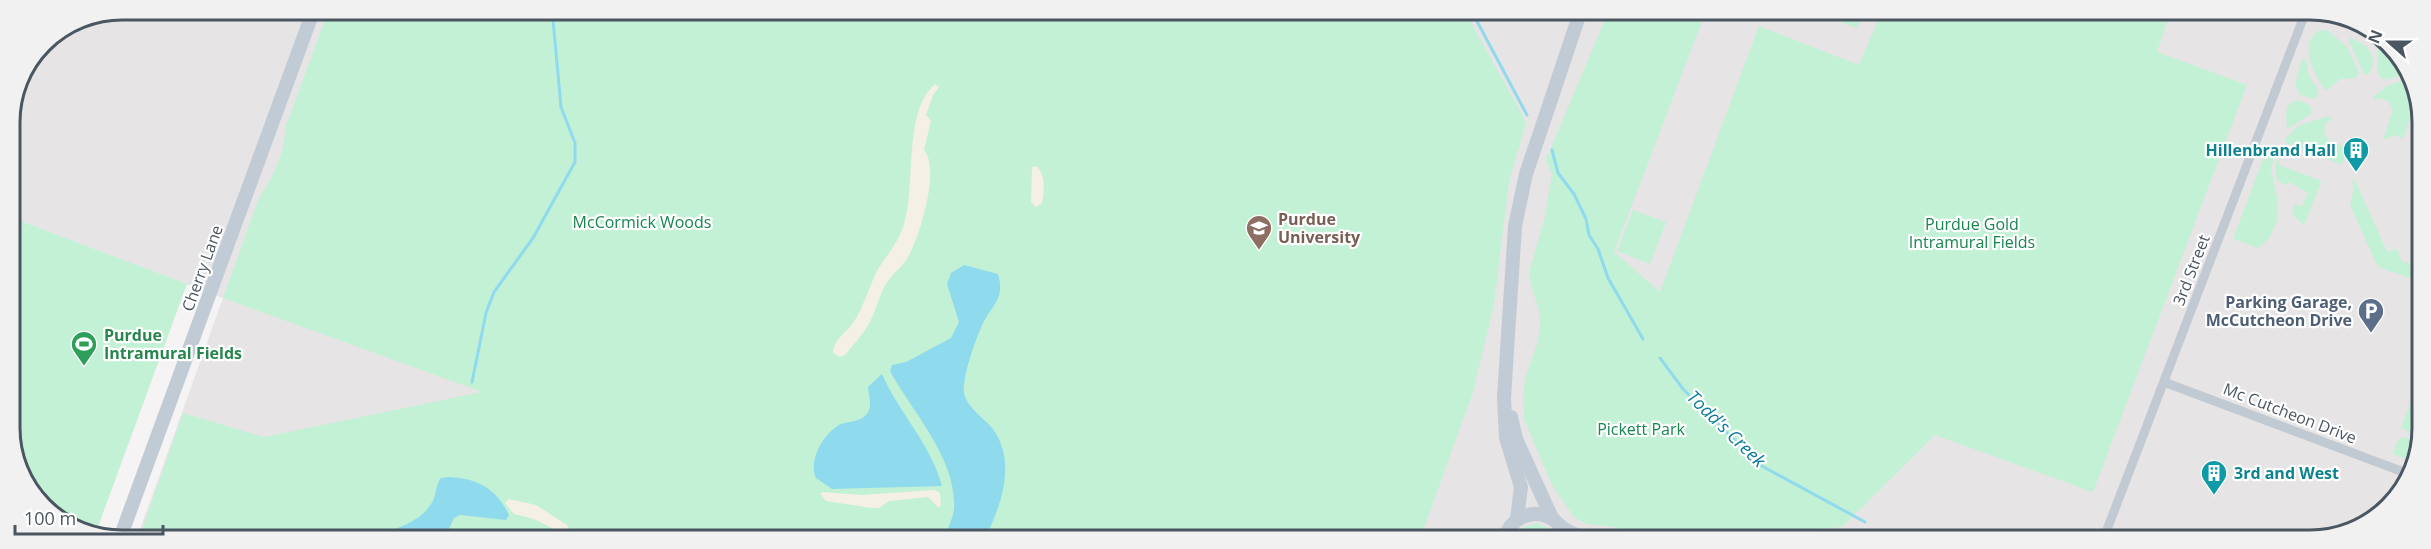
<svg xmlns="http://www.w3.org/2000/svg" width="2431" height="549" viewBox="0 0 2431 549" font-family="'Open Sans',sans-serif">
<style>
.education{fill:#e6e4e5}
.green{fill:#c3f1d5}
.sand{fill:#f5f0e5}
.water{fill:#90daee}
.lines{fill:none;stroke-linecap:round;stroke-linejoin:round}
.stream{stroke:#90daee;stroke-width:3}
.street{stroke:#c1cad2;stroke-width:9}
.secondary{stroke:#c1cbd6;stroke-width:14}
.labels{text-anchor:middle;stroke-width:4.5;stroke-linejoin:round;paint-order:stroke}
.culture-label{font-size:16px;font-weight:bold;fill:#0d838f;stroke:#fff;text-anchor:end}
.education-label{font-size:16px;font-weight:bold;fill:#785e54;stroke:#fff;text-anchor:start}
.park-label{font-size:16px;fill:#17864f;stroke:#fff}
.street-label{font-size:16px;fill:#4a5661;stroke:#fff}
.service-label{font-size:16px;font-weight:bold;fill:#4e5e75;stroke:#fff;text-anchor:end}
.leisure-label{font-size:16px;font-weight:bold;fill:#27864d;stroke:#fff;text-anchor:start}
.water-label{font-size:18px;font-style:italic;fill:#0c7c9b;stroke:#fff}
.rim{fill:none;stroke:#4a5661;stroke-width:3}
</style>
<rect width="100%" height="100%" fill="#f5f3f3"/>
<polygon class="education" points="122,9 2331,11 2389,42 2420,99 2420,449 2383,512 2317,540 137,538 223,298 10,217 9,114 42,42 79,17"/>
<g class="green">
<path d="M329,9L1464,10L1526,122L1509,182L1494,304L1473,392L1420,539L139,538L183,413L264,437L482,392L223,298L259,198C272,179 286,151 285,129Z"/>
<polygon points="1609,10 1706,11 1614,252 1660,292 1759,26 1859,65 1882,11 2171,11 2157,52 2247,85 2093,492 1935,435 1842,527 1701,539 1660,539 1615,527 1587,524 1574,517 1552,485 1524,419 1523,395 1525,380 1538,341 1540,326 1539,311 1529,277 1530,269 1545,217 1552,174 1546,160"/>
<polygon points="1810,11 1864,11 1857,28"/>
<path d="M2327,30L2347,47L2359,73L2355,78L2340,79L2326,91C2314,76 2300,46 2317,31Z"/>
<path d="M2350,38C2368,44 2380,57 2368,75L2364,74L2349,41Z"/>
<polygon points="2378,49 2396,55 2406,74 2386,80 2380,77 2377,70"/>
<polygon points="2302,59 2306,60 2309,76 2319,91 2315,99 2300,95 2295,85"/>
<polygon points="2408,78 2418,97 2403,138 2395,135 2383,140 2393,110 2389,102 2380,98 2375,100 2374,96 2387,86"/>
<polygon points="2298,100 2311,106 2311,114 2287,129 2286,112 2289,104"/>
<polygon points="2329,116 2332,120 2327,122 2324,131 2328,140 2357,152 2345,157 2342,165 2286,143 2286,138 2299,125"/>
<polygon points="2269,144 2276,148 2271,170 2278,203 2277,221 2269,238 2258,248 2233,239"/>
<polygon points="2283,149 2279,165 2319,180 2321,183 2304,225 2292,214 2295,204 2302,206 2308,193 2289,182 2287,185 2277,181 2275,166"/>
<polygon points="2352,179 2355,180 2387,252 2397,249 2403,263 2408,262 2416,280 2381,268 2376,263 2350,205 2354,188"/>
<polygon points="1633,210 1666,222 1650,264 1617,251"/>
<polygon points="10,217 187,284 95,535 42,507 11,450"/>
<polygon points="2420,378 2420,433 2407,433 2407,430 2401,428"/>
<polygon points="2405,437 2412,441 2419,451 2413,461 2393,454 2398,440"/>
<polygon points="1538,523 1551,530 1556,539 1515,539 1524,527"/>
</g>
<g class="sand">
<path d="M935,84L939,87L933,95L926,115L931,121L924,150C941,169 919,239 907,259C901,268 892,274 886,284C879,296 876,310 870,322C863,334 854,344 845,355L840,357L833,353C833,340 846,333 853,323C863,308 868,290 876,273C884,258 896,246 902,230C918,191 901,114 935,84Z"/>
<path d="M1036,166C1046,174 1044,191 1042,203L1036,207L1031,202L1032,167Z"/>
<polygon points="935,490 940,493 941,506 938,507 928,497 889,501 879,508 871,508 826,501 820,494 823,492 861,495"/>
<polygon points="509,499 536,505 567,525 569,530 562,533 534,519 514,514 505,503"/>
</g>
<g class="water">
<path d="M964,265L998,274C1006,301 990,305 981,328C974,344 966,367 964,385C961,405 983,416 993,429C1017,463 1001,505 985,539L951,537L947,532C949,525 953,517 954,509C957,459 913,413 890,371L892,365L906,362L951,338L959,322L947,284L951,273Z"/>
<path d="M882,374C899,413 931,444 942,486L832,489L816,478C808,461 823,434 839,425C847,421 860,422 866,415C873,408 869,397 868,387Z"/>
<path d="M450,477C478,479 496,488 509,515L506,520L460,515L454,518L445,538H427L423,534L368,538C390,530 418,525 431,504C437,496 435,485 441,478Z"/>
</g>
<g class="lines">
<g class="stream">
<polyline points="1471,10 1527,115"/>
<polyline points="1552,150 1558,173 1574,194 1586,219 1589,235 1598,249 1608,278 1643,339"/>
<polyline points="1660,358 1683,389 1760,465 1865,522"/>
<polyline points="472,382 486,313 494,292 533,238 575,162 575,143 561,107 552,9"/>
</g>
<g class="street">
<polyline points="2317,11 2366,30"/>
<polyline points="2164,382 2406,473"/>
<polyline points="2103,540 2306,11"/>
</g>
<g class="secondary">
<polyline points="1511,417 1516,439 1552,518"/>
<polyline points="1517,519 1521,487 1506,438 1504,398 1515,226 1526,174 1581,10"/>
<polyline points="120,538 314,9"/>
<path d="M1504,539C1510,520 1529,508 1549,517C1555,519 1558,525 1564,529C1574,535 1584,538 1596,539"/>
</g>
</g>
<defs>
<g id="building-pin" transform="scale(1.35)"><path d="M0 17L-7.5 6A9.5 9.5 0 1 1 7.5 6Z" fill="#0f9aa8" stroke="#fff"/><path d="M-4-6H4V6H1V3H-1V6H-4ZM-2.5-4.3h1.7v1.8h-1.7ZM.8-4.3h1.7v1.8H.8ZM-2.5-1h1.7V.8h-1.7ZM.8-1h1.7V.8H.8Z" fill="#fff"/></g>
<g id="university-pin" transform="scale(1.35)"><path d="M0 17L-7.5 6A9.5 9.5 0 1 1 7.5 6Z" fill="#8d6e63" stroke="#fff"/><path d="M0-5L7-2L0 1L-7-2ZM-4 1L0 2.5L4 1V4Q0 6-4 4Z" fill="#fff"/></g>
<g id="parking-pin" transform="scale(1.35)"><path d="M0 17L-7.5 6A9.5 9.5 0 1 1 7.5 6Z" fill="#5c6f8a" stroke="#fff"/><path d="M-3.5-5.5H1a3.5 3.5 0 0 1 0 7H-1V5.5H-3.5ZM-1-3.4V-.6H.8a1.4 1.4 0 0 0 0-2.8Z" fill="#fff"/></g>
<g id="stadium-pin" transform="scale(1.35)"><path d="M0 17L-7.5 6A9.5 9.5 0 1 1 7.5 6Z" fill="#2e9e5b" stroke="#fff"/><path d="M0-5a6.5 5 0 1 0 0 10a6.5 5 0 1 0 0-10ZM-3.5-1.8h7v3.6h-7Z" fill="#fff"/></g>
</defs>
<g fill-rule="evenodd">
<use href="#building-pin" x="2356" y="150"/>
<use href="#university-pin" x="1259" y="228"/>
<use href="#parking-pin" x="2371" y="311"/>
<use href="#stadium-pin" x="84" y="344"/>
<use href="#building-pin" x="2214" y="473"/>
</g>
<g class="labels">
<g class="culture-label">
<text x="2336" y="156">Hillenbrand Hall</text>
<text x="2234" y="479" text-anchor="start">3rd and West</text>
</g>
<g class="education-label">
<text x="1278" y="225">Purdue<tspan x="1278" dy="18">University</tspan></text>
</g>
<g class="park-label">
<text x="642" y="228">McCormick Woods</text>
<text x="1972" y="230">Purdue Gold<tspan x="1972" dy="18">Intramural Fields</tspan></text>
<text x="1641" y="435">Pickett Park</text>
</g>
<g class="street-label">
<text transform="translate(202 268) rotate(-70)" y="6">Cherry Lane</text>
<text transform="translate(2191 270) rotate(-69)" y="6">3rd Street</text>
<text transform="translate(2290 413) rotate(21)" y="6">Mc Cutcheon Drive</text>
</g>
<g class="service-label">
<text x="2352" y="308">Parking Garage,<tspan x="2352" dy="18">McCutcheon Drive</tspan></text>
</g>
<g class="leisure-label">
<text x="104" y="341">Purdue<tspan x="104" dy="18">Intramural Fields</tspan></text>
</g>
<g class="water-label">
<text transform="translate(1726 429) rotate(44)" y="6">Todd's Creek</text>
</g>
</g>
<path d="M0 0H2431V549H0ZM122 20H2310A102 102 0 0 1 2412 122V428A102 102 0 0 1 2310 530H122A102 102 0 0 1 20 428V122A102 102 0 0 1 122 20Z" fill="#f1f1f2" fill-rule="evenodd"/>
<path class="rim" d="M122 20H2310A102 102 0 0 1 2412 122V428A102 102 0 0 1 2310 530H122A102 102 0 0 1 20 428V122A102 102 0 0 1 122 20Z"/>
<g transform="translate(2389 42) rotate(291)" stroke="#ffffff" stroke-width="4.5" paint-order="stroke">
<path d="M0-4.5L10 22L0 15L-10 22Z" fill="#4a5661"/>
<text y="-9" font-size="16" font-weight="bold" text-anchor="middle" fill="#4a5661">N</text>
</g>
<path d="M15 525v9h148v-9" fill="none" stroke="#4a5661" stroke-width="3"/>
<text x="24" y="525" font-size="18" fill="#4a5661" stroke="#ffffff" stroke-width="4.5" paint-order="stroke">100 m</text>
</svg>
